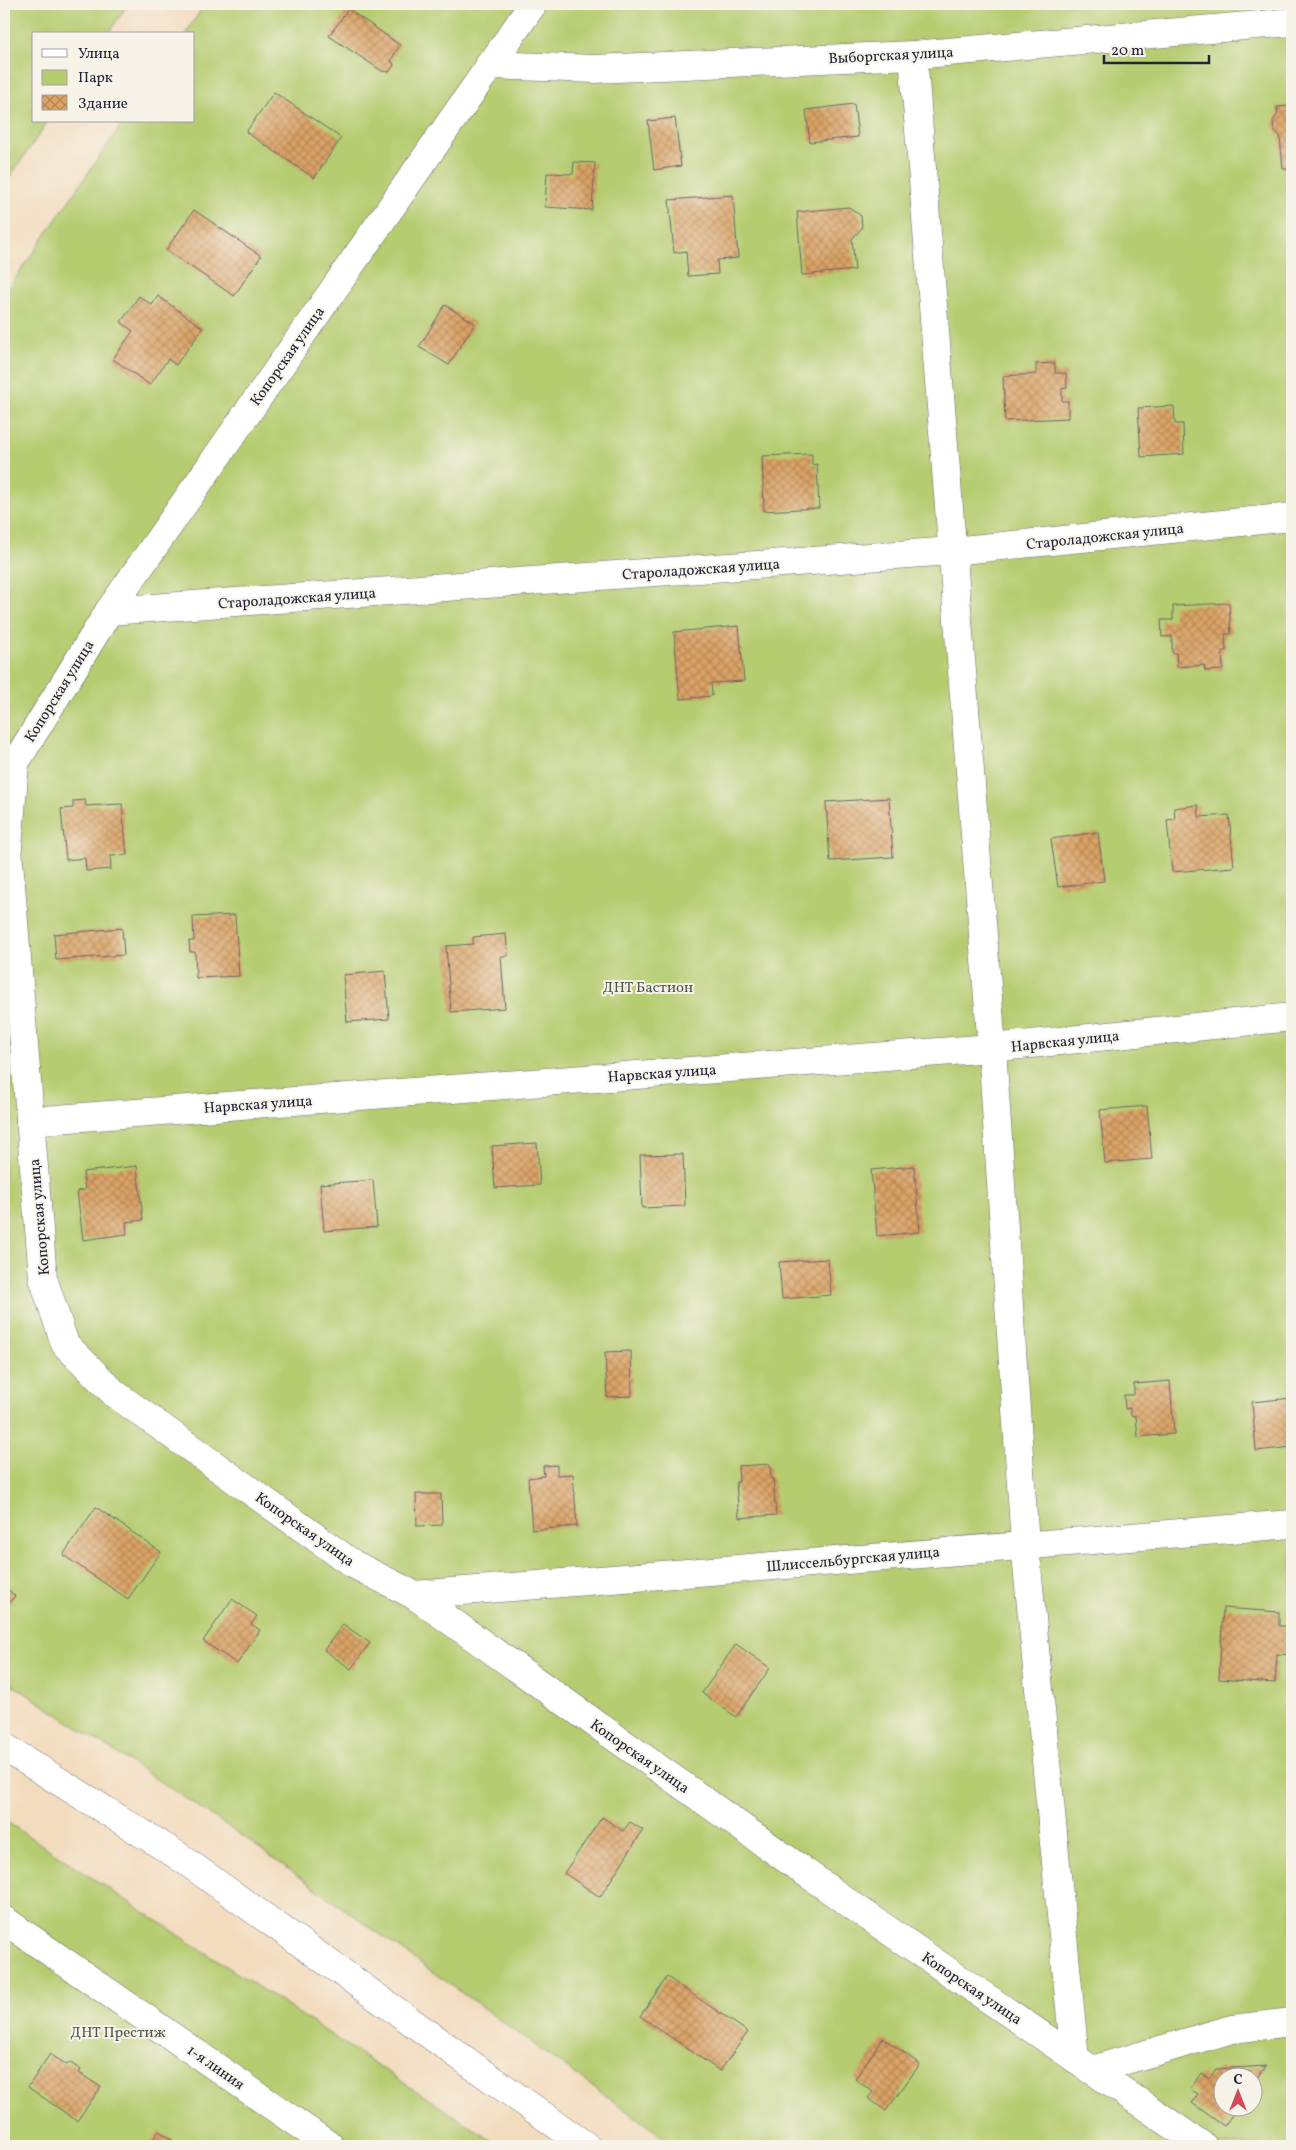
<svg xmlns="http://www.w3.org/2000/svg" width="1296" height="2150" viewBox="0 0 1296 2150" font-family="Vollkorn,serif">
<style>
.green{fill:#b5cc70;stroke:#6c7756;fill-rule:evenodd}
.building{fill:url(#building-cross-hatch)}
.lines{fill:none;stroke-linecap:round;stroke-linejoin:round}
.street-casing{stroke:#6b6369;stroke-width:29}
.street{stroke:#fff;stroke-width:28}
.labels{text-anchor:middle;stroke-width:4;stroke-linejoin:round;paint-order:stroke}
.street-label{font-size:15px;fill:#22223b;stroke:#f7f3e8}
.park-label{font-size:15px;fill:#4e554b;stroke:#f7f3e8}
</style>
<defs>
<pattern id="building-cross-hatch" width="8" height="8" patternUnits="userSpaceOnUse" patternTransform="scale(1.25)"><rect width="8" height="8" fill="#dba365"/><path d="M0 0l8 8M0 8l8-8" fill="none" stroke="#b18454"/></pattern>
</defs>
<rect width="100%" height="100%" fill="#f7f3e8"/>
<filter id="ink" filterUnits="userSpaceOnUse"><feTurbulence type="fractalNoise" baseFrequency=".02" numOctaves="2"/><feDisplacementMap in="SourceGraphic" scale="10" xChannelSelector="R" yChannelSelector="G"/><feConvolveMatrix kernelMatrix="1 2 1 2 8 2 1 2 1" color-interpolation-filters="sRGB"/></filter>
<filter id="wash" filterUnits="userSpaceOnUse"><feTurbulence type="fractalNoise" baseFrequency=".0096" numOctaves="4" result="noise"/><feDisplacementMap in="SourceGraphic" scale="20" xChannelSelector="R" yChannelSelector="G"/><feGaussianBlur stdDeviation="1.12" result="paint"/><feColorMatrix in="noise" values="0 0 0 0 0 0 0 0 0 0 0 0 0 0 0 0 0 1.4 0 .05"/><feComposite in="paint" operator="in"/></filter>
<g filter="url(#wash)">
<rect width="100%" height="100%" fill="#f3dcbe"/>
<g class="green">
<polygon points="4,4 128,4 108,34 34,34 34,121 48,121 4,186"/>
<path d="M205,4H1292V2146H676L241,1835L4,1679V295L124,121H194V34H185ZM1224,2078H1254V2108H1224Z"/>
<polygon points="4,1820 500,2146 4,2146"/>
</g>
<g id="blocks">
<g class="building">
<polygon points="348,9 400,45 391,60 394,65 389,72 382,71 329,36"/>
<polygon points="274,92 341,138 314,178 246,132"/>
<polygon points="854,104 858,137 810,142 806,110"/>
<polygon points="1292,106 1292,169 1283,169 1280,136 1274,130 1273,121 1278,114 1277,107"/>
<polygon points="675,118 681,166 654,170 648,121"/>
<polygon points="574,162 595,163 592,210 545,207 547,173 573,174"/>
<polygon points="733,195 738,258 717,260 718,274 688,276 686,251 674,253 669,200"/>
<polygon points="849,207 861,216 862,228 852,239 855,270 802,275 797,212"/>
<polygon points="194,210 261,256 234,296 166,250"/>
<polygon points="139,296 152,305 158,296 203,328 176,365 168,359 150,385 113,359 133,331 121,322"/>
<polygon points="445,305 475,323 449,365 419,347"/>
<polygon points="1055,363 1055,373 1066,373 1067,388 1062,389 1062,401 1068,401 1068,418 1005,421 1003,376 1036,374 1036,364"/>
<polygon points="1174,406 1175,424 1183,424 1184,454 1141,457 1138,408"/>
<polygon points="812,454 812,465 817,464 819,508 764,511 762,456"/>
<polygon points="1229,603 1231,634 1225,634 1226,651 1222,651 1223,670 1205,671 1204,665 1177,667 1176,653 1172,653 1172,636 1162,637 1161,620 1173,620 1173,606"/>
<polygon points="739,626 744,681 711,683 712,696 680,699 674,632"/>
<polygon points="889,798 893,857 830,861 826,802"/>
<polygon points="85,800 86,806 122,804 127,855 110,856 111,869 86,871 85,858 66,860 61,809 73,808 73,801"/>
<polygon points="1198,805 1199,817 1229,815 1234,867 1172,872 1167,820 1175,819 1174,808"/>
<polygon points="1098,832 1104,881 1058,887 1051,839"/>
<polygon points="235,915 239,976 196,978 195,952 190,952 189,941 194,941 193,917"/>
<polygon points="122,928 124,955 56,960 54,934"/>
<polygon points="506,934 508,956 501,956 505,1008 451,1012 446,946 473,944 473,937"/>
<polygon points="385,971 389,1019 347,1022 343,975"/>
<polygon points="1147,1106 1152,1159 1105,1163 1100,1110"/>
<polygon points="537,1143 540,1185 495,1188 492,1146"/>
<polygon points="683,1154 685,1206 642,1208 640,1155"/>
<polygon points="137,1166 143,1220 126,1222 127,1234 83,1240 77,1191 85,1190 83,1172"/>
<polygon points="914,1166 920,1232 877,1236 871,1170"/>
<polygon points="373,1180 377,1227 324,1231 320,1184"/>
<polygon points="828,1259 831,1295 782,1299 779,1262"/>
<polygon points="631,1351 632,1396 607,1397 605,1352"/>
<polygon points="1170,1381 1174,1434 1138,1437 1136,1416 1131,1416 1130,1408 1125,1409 1124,1395 1134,1395 1134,1384"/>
<polygon points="1292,1398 1292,1447 1256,1451 1252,1402"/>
<polygon points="770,1464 771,1479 773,1479 776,1515 739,1518 736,1482 739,1482 738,1466"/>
<polygon points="557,1465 557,1475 573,1474 577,1526 532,1530 528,1478 544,1476 543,1466"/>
<polygon points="416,1494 441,1494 442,1525 417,1526"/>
<polygon points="96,1507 161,1552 128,1599 63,1555"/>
<polygon points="4,1585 15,1596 4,1608"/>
<polygon points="232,1599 257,1616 251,1624 260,1630 237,1664 203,1641"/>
<polygon points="1223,1608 1279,1612 1279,1626 1292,1626 1291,1655 1277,1654 1275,1683 1219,1679"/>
<polygon points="343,1624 370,1643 351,1669 324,1650"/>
<polygon points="736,1644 770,1668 736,1717 702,1693"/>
<polygon points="602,1817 623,1831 630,1822 643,1830 600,1897 564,1873"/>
<polygon points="667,1977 748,2032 720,2071 640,2016"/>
<polygon points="883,2038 920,2064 886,2111 868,2098 873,2092 855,2079"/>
<polygon points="50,2054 67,2065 69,2062 81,2070 79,2073 101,2087 77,2121 28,2087"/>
<polygon points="1266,2066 1254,2084 1254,2078 1224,2078 1224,2108 1237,2108 1224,2126 1192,2103 1198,2094 1190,2089 1201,2073 1209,2079 1216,2069"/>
<polygon points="159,2131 181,2146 148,2146"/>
</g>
</g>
</g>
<g filter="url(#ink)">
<use href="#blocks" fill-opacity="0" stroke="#6b6369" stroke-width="1"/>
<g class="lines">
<g class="street-casing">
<g id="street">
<polyline points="533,4 109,611 15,763 8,848 43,1278 65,1344 115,1394 353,1564 414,1595 850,1904 1203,2146"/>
<polyline points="913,55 992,1048 1025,1545 1075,2059"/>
<polyline points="489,65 595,69 913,55 1292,22"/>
<polyline points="109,611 952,551 1292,517"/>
<polyline points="30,1121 992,1048 1292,1017"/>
<polyline points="414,1595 1292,1524"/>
<polyline points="4,1747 177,1855 586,2146"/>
<polyline points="4,1920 330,2146"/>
<polyline points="1092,2070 1232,2029 1292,2022"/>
</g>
</g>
<use href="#street" class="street"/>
</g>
</g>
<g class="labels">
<g class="street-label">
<text transform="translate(891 55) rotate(-3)" y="5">Выборгская улица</text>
<text transform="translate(287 356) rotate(-55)" y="5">Копорская улица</text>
<text transform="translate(1105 536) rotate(-6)" y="5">Староладожская улица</text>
<text transform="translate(701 569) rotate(-4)" y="5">Староладожская улица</text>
<text transform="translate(297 598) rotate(-4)" y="5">Староладожская улица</text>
<text transform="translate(59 691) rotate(-58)" y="5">Копорская улица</text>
<text transform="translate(1065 1041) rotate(-6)" y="5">Нарвская улица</text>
<text transform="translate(662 1073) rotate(-4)" y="5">Нарвская улица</text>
<text transform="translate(258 1104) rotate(-4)" y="5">Нарвская улица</text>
<text transform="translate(39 1217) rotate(-95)" y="5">Копорская улица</text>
<text transform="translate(305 1529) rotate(35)" y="5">Копорская улица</text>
<text transform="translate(853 1559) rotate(-5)" y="5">Шлиссельбургская улица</text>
<text transform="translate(640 1756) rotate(35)" y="5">Копорская улица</text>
<text transform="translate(972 1988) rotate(34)" y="5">Копорская улица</text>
<text transform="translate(216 2067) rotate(35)" y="5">1-я линия</text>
</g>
<g class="park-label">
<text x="648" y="992">ДНТ Бастион</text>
<text x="118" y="2037">ДНТ Престиж</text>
</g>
</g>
<rect width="1296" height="2150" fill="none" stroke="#f7f3e8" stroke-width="20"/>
<rect x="32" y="32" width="162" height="90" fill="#f7f3e8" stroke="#a29fa3"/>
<rect x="42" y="49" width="25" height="8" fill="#ffffff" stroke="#a29fa3"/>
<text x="78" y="58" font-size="15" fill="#22223b">Улица</text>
<rect x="42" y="70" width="25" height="15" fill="#b5cc70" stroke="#a29fa3"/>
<text x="78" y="82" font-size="15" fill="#22223b">Парк</text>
<rect x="42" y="95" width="25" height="15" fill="url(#building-cross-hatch)" stroke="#a29fa3"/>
<text x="78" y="108" font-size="15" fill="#22223b">Здание</text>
<g transform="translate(1238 2092)"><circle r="24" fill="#f7f3e8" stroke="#a29fa3"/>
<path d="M0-4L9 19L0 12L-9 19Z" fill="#d1495b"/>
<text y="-8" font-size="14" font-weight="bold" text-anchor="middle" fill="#22223b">С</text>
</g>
<path d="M1104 55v8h105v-8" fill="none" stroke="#22223b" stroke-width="2.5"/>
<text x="1111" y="55" font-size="15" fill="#22223b" stroke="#f7f3e8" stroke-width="4" paint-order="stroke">20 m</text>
</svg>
